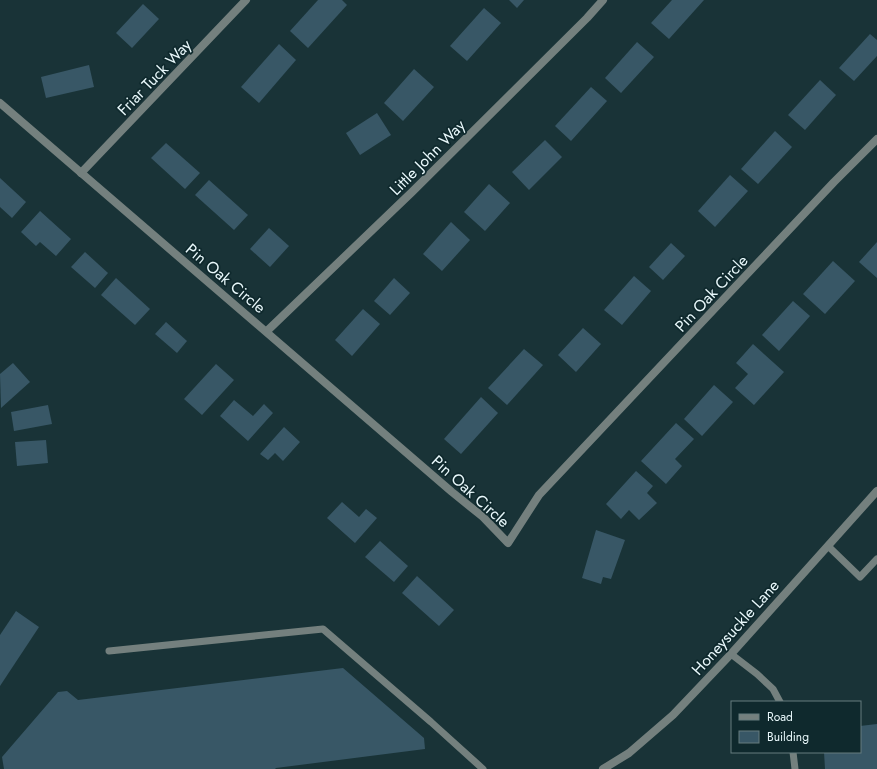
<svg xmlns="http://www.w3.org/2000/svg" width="877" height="769" viewBox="0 0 877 769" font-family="Jost,sans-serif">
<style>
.building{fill:#385766}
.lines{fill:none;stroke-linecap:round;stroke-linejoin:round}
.lane{stroke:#74807e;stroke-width:7}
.street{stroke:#74807e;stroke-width:8}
.labels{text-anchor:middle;stroke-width:3.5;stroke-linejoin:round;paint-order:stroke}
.street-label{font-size:16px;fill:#e9f8fb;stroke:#0f292d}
</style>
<rect width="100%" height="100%" fill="#193337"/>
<g class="building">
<polygon points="318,0 342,0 347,5 308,48 290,31"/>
<polygon points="509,0 524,0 517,8"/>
<polygon points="672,0 704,0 669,39 651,23"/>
<polygon points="143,4 159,19 132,48 116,33"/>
<polygon points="484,8 501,23 467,61 450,46"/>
<polygon points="870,34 877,40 877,56 854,81 839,68"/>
<polygon points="637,42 654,57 621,93 605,78"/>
<polygon points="279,44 296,60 259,103 241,87"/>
<polygon points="89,65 94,87 46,98 41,77"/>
<polygon points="414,69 434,87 403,121 384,103"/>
<polygon points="820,80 836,95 805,130 788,115"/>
<polygon points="591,87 607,101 571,141 555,126"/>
<polygon points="377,113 391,135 360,155 346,133"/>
<polygon points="775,131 792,147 758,184 741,169"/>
<polygon points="545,140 562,157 529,190 512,172"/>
<polygon points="166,143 200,173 185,189 151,158"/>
<polygon points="730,175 748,191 715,227 698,211"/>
<polygon points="0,178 26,202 12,218 0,207"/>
<polygon points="209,180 248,215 234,230 195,195"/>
<polygon points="489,184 510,203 485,231 464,212"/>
<polygon points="40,211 71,239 56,256 40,242 36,246 21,232"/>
<polygon points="451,222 470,240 442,271 423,254"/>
<polygon points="269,228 289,246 270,267 250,249"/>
<polygon points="877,242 877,278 859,262"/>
<polygon points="671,243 685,256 663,280 649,267"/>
<polygon points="85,252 108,273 95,288 71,267"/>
<polygon points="833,261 855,281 825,314 803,294"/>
<polygon points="634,276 651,291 622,325 604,310"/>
<polygon points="116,278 150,309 135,325 101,295"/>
<polygon points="394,278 410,293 390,315 374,301"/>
<polygon points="793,301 810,316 779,351 762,335"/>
<polygon points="363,309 380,324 352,356 335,340"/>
<polygon points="166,322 187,341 177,353 155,334"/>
<polygon points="583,328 601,344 576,372 558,355"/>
<polygon points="753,344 784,372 754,405 735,388 748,374 736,363"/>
<polygon points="524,349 543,365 507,405 488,388"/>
<polygon points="13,363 30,382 1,408 0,374"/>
<polygon points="216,364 234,380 202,415 184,399"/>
<polygon points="714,385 733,402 702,436 684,419"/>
<polygon points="481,397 498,413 461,454 444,439"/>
<polygon points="234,400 253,416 264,404 273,413 248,441 220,416"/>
<polygon points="48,405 52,424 14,431 11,412"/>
<polygon points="676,423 694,439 675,459 682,466 666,484 641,461"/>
<polygon points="284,427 300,442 283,461 275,453 268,460 260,454"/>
<polygon points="46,440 48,463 17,466 15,442"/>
<polygon points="636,471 653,486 647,493 657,503 639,520 629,510 621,519 606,504"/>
<polygon points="342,502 359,517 366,509 377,518 355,543 327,518"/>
<polygon points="596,530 625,540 611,579 603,577 601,584 582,578"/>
<polygon points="380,541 408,566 394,582 365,557"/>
<polygon points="417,576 454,610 439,626 402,593"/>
<polygon points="16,611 39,627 0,686 0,635"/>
<polygon points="343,668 424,738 425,749 276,768 275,769 4,769 2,757 58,692 67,691 78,700"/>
<polygon points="877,724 877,769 825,769 824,752 860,752 860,726"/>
</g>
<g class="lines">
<g class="lane">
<polyline points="828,546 860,577 877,559"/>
<polyline points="109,651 323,629 431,722 483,769"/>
<polyline points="731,654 757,674 773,689 780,702"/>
<polyline points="793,752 795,769"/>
</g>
<g class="street">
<polyline points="0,103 452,492 483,517 508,543 539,495 834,182 877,139"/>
<polyline points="81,173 246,0"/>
<polyline points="267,331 412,192 587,18 603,0"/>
<polyline points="603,769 629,753 673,715 731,654 877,491"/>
</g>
</g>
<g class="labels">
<g class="street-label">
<text transform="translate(154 77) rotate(-46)" y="6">Friar Tuck Way</text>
<text transform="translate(427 157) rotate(-45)" y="6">Little John Way</text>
<text transform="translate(226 278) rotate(40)" y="6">Pin Oak Circle</text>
<text transform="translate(711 293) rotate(-47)" y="6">Pin Oak Circle</text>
<text transform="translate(471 491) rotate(42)" y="6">Pin Oak Circle</text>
<text transform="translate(735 627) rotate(-48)" y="6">Honeysuckle Lane</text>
</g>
</g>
<rect x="731" y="701" width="130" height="52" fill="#0f292d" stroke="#667c7f"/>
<rect x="739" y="714" width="20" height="6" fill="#74807e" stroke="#667c7f"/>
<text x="767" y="721" font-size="12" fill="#e9f8fb">Road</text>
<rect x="739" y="731" width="20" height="12" fill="#385766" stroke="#667c7f"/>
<text x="767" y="741" font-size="12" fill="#e9f8fb">Building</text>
</svg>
